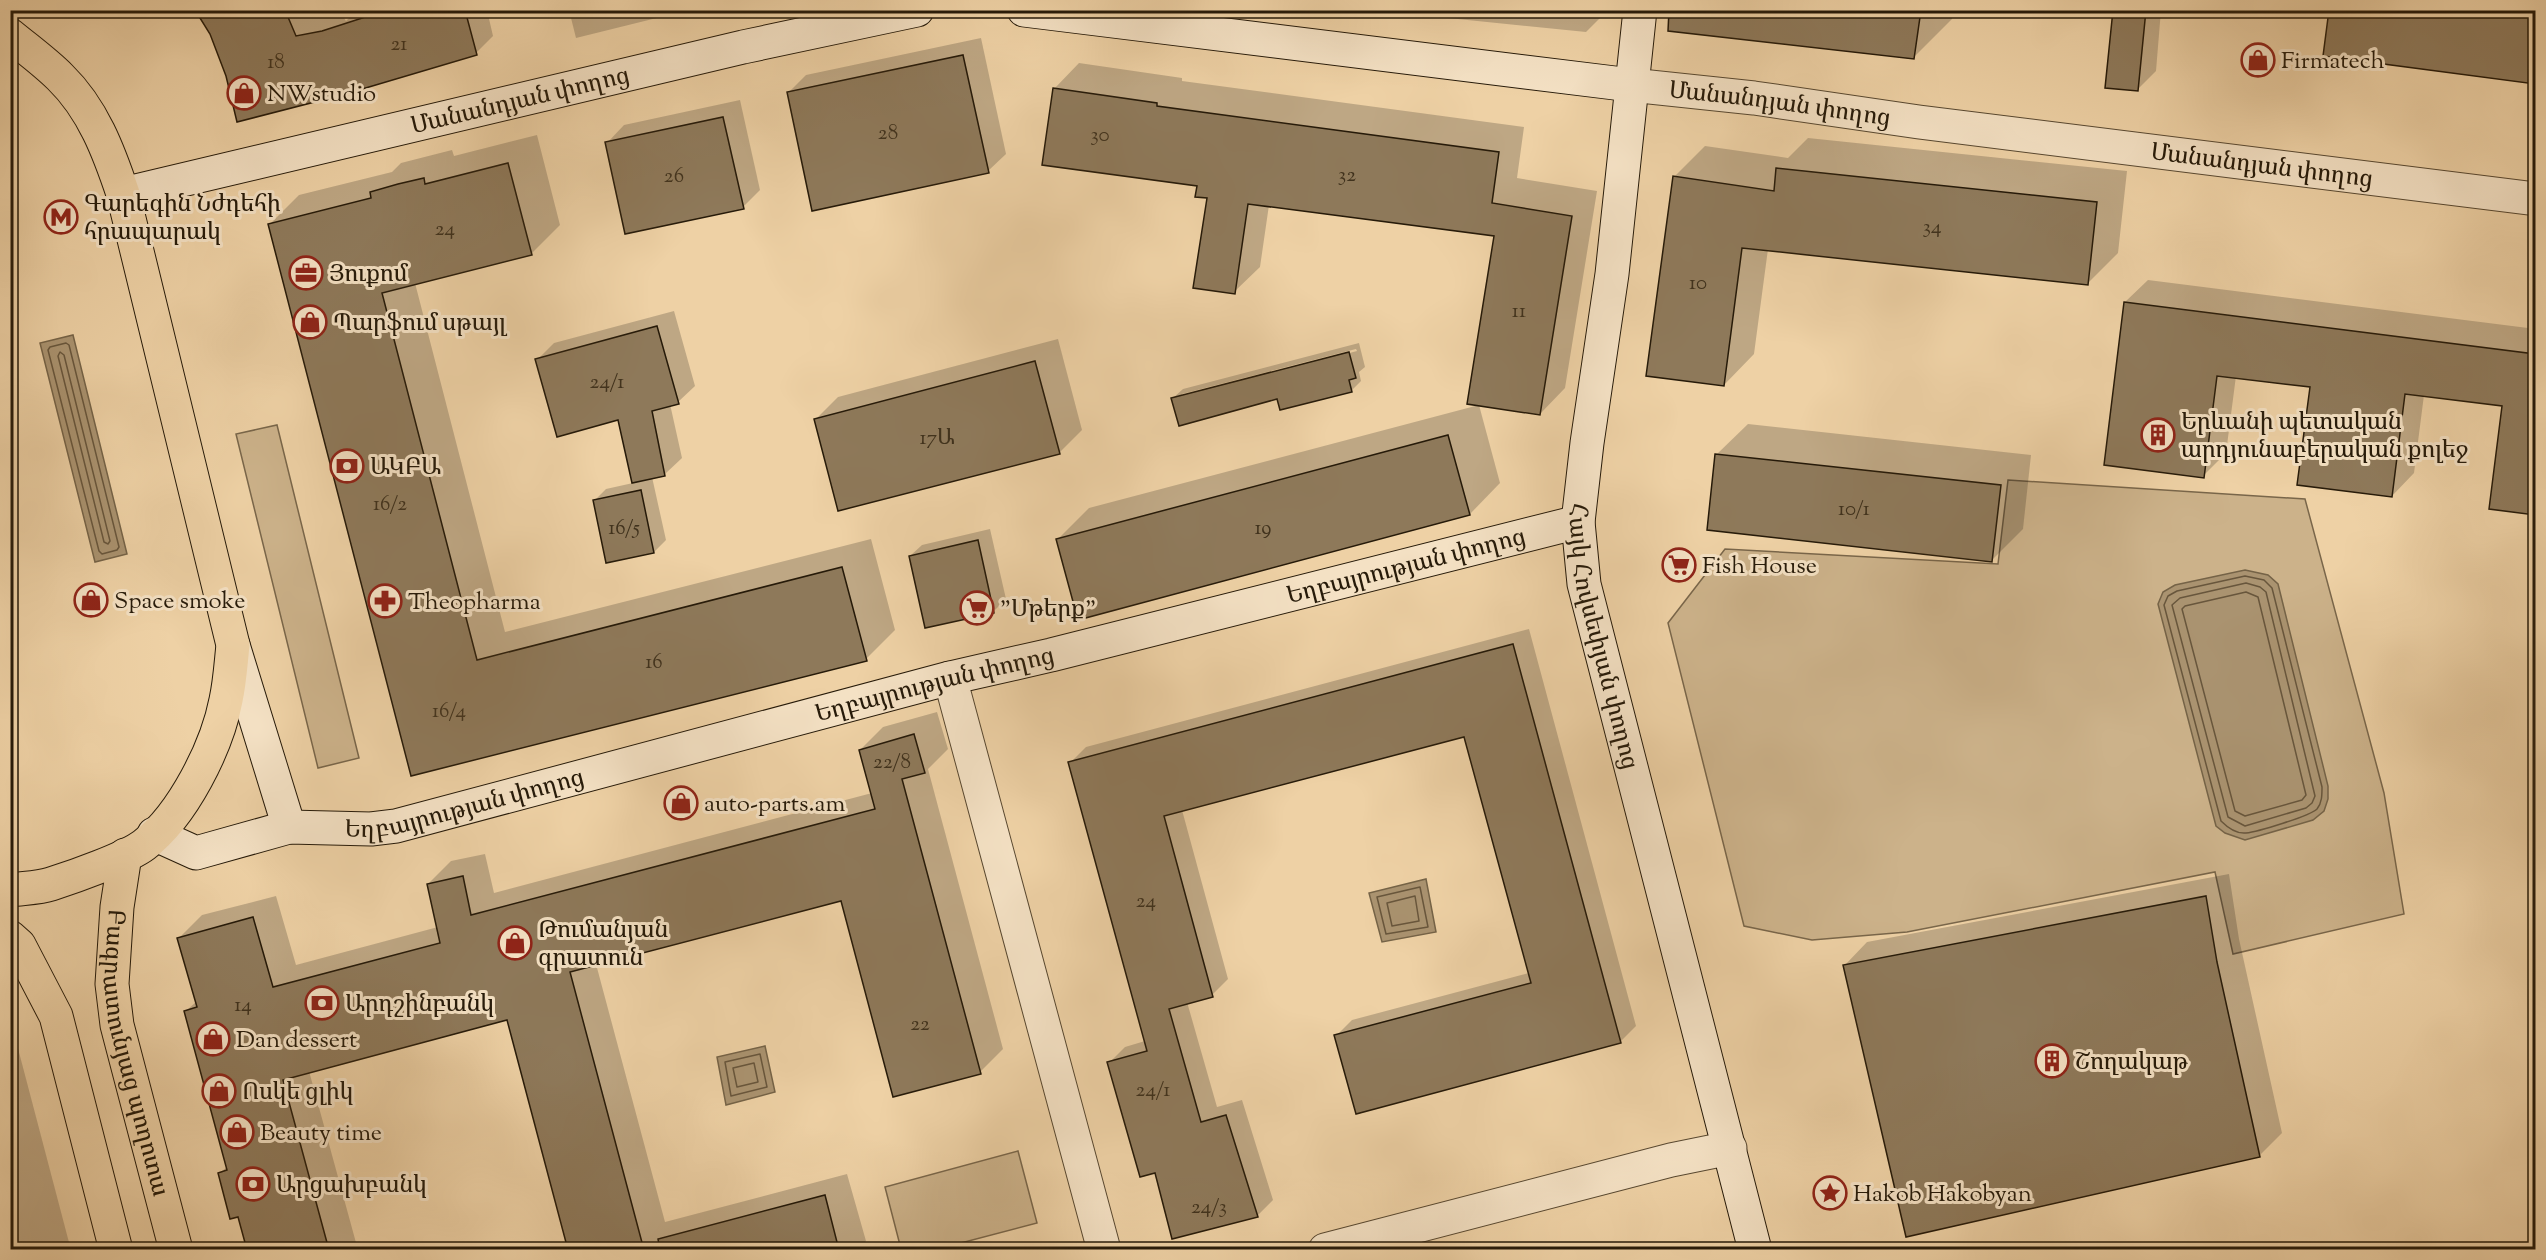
<svg xmlns="http://www.w3.org/2000/svg" width="2546" height="1260" viewBox="0 0 2546 1260" font-family="'Sorts Mill Goudy','Noto Serif Armenian',serif">
<style>
.green{fill:#ccb28a;stroke:#79664a;stroke-width:1.5}
.water{fill:#aa9370;stroke:#756347;stroke-width:1.5}
.shadow{fill:#0003;fill-rule:evenodd}
.lines{fill:none;stroke-linecap:round;stroke-linejoin:round}
.shore{stroke:#68563c;stroke-width:1.5}
.building{fill:#8e795a;stroke:#261a09;stroke-width:1.5}
.street-casing{stroke:#584830;stroke-width:35}
.secondary-casing{stroke:#261a09;stroke-width:35}
.primary-casing{stroke:#261a09;stroke-width:35}
.street{stroke:#f4e1c4;stroke-width:33}
.secondary{stroke:#f4e1c4;stroke-width:33}
.primary{stroke:#eed1a5;stroke-width:33}
.labels{text-anchor:middle;stroke-width:6;stroke-linejoin:round;paint-order:stroke}
.number-label{font-size:21px;fill:#40321d}
.poi-label{font-size:24px;fill:#261a09;stroke:#f4e1c4;text-anchor:start}
.street-label{font-size:24px;fill:#261a09;stroke:#f4e1c4}
</style>
<rect width="100%" height="100%" fill="#eed1a5"/>
<filter id="stains"><feTurbulence type="fractalNoise" baseFrequency=".00333" numOctaves="4"/><feColorMatrix values="0 0 0 0 .2 0 0 0 0 .09 0 0 0 0 .02 0 0 0 .5 -.17"/></filter>
<radialGradient id="worn" r=".72"><stop offset=".6" stop-color="#630" stop-opacity="0"/><stop offset="1" stop-color="#630" stop-opacity=".3"/></radialGradient>
<g class="green">
<polygon points="277,425 359,758 318,768 236,434"/>
<polygon points="2008,480 2305,499 2384,793 2404,914 2233,954 2215,872 1907,932 1812,940 1744,926 1668,623 1725,549 1998,564"/>
<polygon points="1018,1151 1037,1223 938,1249 901,1249 885,1187"/>
</g>
<g class="water">
<polygon points="73,335 127,554 95,562 40,343"/>
<polygon points="2245,570 2268,575 2278,584 2328,786 2328,799 2324,811 2313,820 2245,840 2225,833 2216,826 2158,604 2163,592 2175,585"/>
<polygon points="1426,879 1436,932 1382,942 1369,893"/>
<polygon points="765,1046 775,1092 726,1105 717,1057"/>
</g>
<g class="shadow">
<polygon points="196,10 339,10 346,21 357,10 487,10 493,36 476,53 228,76 216,45"/>
<polygon points="569,10 689,10 576,38"/>
<polygon points="1370,10 1608,10 1586,32"/>
<polygon points="1696,10 1953,10 1952,19 1914,57"/>
<polygon points="2114,10 2161,10 2156,71 2138,89"/>
<polygon points="2331,10 2536,10 2536,82 2325,55"/>
<polygon points="981,38 1006,154 988,171 788,93 806,75"/>
<polygon points="1079,63 1182,78 1182,81 1524,127 1517,178 1597,191 1565,388 1540,414 1495,235 1269,205 1260,267 1234,292 1208,197 1198,185 1054,89"/>
<polygon points="740,100 760,190 743,207 607,143 624,125"/>
<polygon points="537,135 560,225 531,254 415,283 505,632 871,539 895,630 866,659 412,775 270,224 299,195 392,172 401,163 452,150 454,156"/>
<polygon points="1808,138 2127,171 2118,253 2088,283 1768,249 1754,354 1724,385 1674,177 1705,146 1788,158"/>
<polygon points="2148,280 2536,329 2536,513 2491,508 2504,405 2424,395 2414,473 2392,496 2311,386 2236,376 2226,453 2203,476 2125,302"/>
<polygon points="674,311 695,386 678,402 670,404 682,458 665,474 652,477 666,540 654,552 594,501 606,489 633,483 619,418 537,360 554,343"/>
<polygon points="1058,339 1082,430 1059,453 816,419 838,397"/>
<path d="M1359,343L1365,367L1359,372L1361,381L1351,391L1278,397L1173,398L1183,389ZM1356,349L1357,351L1182,397V394Z"/>
<polygon points="1479,405 1500,483 1470,514 1058,539 1089,508"/>
<polygon points="1748,424 2031,455 2023,529 1992,560 1717,454"/>
<polygon points="990,529 1006,599 994,611 926,626 910,556 922,545"/>
<polygon points="1529,629 1636,1026 1620,1042 1336,1036 1352,1020 1529,973 1465,735 1182,810 1228,979 1212,995 1187,1002 1217,1107 1242,1100 1273,1200 1257,1216 1156,1171 1109,1063 1125,1047 1145,1041 1070,763 1086,747"/>
<polygon points="937,712 948,749 928,769 1003,1049 980,1072 842,899 596,964 665,1222 847,1174 866,1241 857,1250 570,1250 508,1018 309,1071 358,1250 249,1250 239,1215 220,1173 228,1166 186,1011 197,1001 179,938 202,915 276,896 296,965 438,927 428,884 451,861 485,854 494,893 872,793 860,750 883,727"/>
<polygon points="2229,874 2239,939 2282,1133 2259,1156 1845,965 1867,942"/>
<polygon points="10,1018 71,1250 10,1250"/>
<polygon points="1690,1244 1692,1250 1668,1250"/>
</g>
<g class="lines">
<g class="shore">
<polygon points="66,343 69,345 119,547 117,550 102,554 99,551 48,350 50,347"/>
<polygon points="60,352 64,355 110,541 108,544 104,542 58,356"/>
<path d="M2245,576L2264,580L2272,588L2322,787C2322,795 2322,803 2317,809C2310,816 2257,832 2246,833C2237,834 2227,827 2221,821L2164,605L2168,596L2177,591Z"/>
<polygon points="2246,583 2260,587 2266,592 2315,796 2312,803 2306,808 2245,826 2228,817 2172,605 2180,598"/>
<polygon points="2246,592 2258,597 2306,795 2302,800 2245,816 2235,811 2182,609 2185,606"/>
<polygon points="1420,887 1428,927 1386,934 1377,897"/>
<polygon points="1415,896 1419,921 1392,926 1387,903"/>
<polygon points="760,1054 767,1087 731,1096 725,1062"/>
<polygon points="754,1063 758,1082 737,1087 733,1068"/>
</g>
</g>
<g class="building">
<polygon points="195,10 285,10 296,36 322,31 387,10 465,10 477,55 342,95 237,122 226,76 210,34"/>
<polygon points="1669,10 1921,10 1914,59 1668,31"/>
<polygon points="2113,10 2146,10 2138,91 2105,88"/>
<polygon points="2329,10 2535,10 2535,84 2323,56"/>
<polygon points="963,55 989,173 812,211 787,92"/>
<polygon points="1053,88 1157,103 1157,106 1499,152 1492,203 1572,216 1540,415 1467,404 1494,236 1248,204 1235,294 1193,288 1207,198 1195,197 1197,186 1042,165"/>
<polygon points="723,117 744,209 625,234 605,142"/>
<polygon points="508,163 532,255 382,293 477,660 842,567 867,661 411,776 268,224 371,198 370,192 398,184 424,178 425,184"/>
<polygon points="1776,168 2097,202 2088,285 1742,248 1724,386 1646,376 1673,176 1774,191"/>
<polygon points="2124,302 2535,354 2535,515 2489,509 2502,406 2405,394 2392,497 2297,485 2310,387 2217,376 2204,478 2104,465"/>
<polygon points="657,326 679,404 652,411 665,476 632,483 618,420 557,437 535,359"/>
<polygon points="1349,352 1356,378 1349,380 1352,392 1280,410 1277,399 1179,426 1171,398"/>
<polygon points="1035,361 1060,454 838,511 814,419"/>
<polygon points="1448,435 1470,515 1078,620 1056,539"/>
<polygon points="1715,454 2001,485 1992,562 1707,530"/>
<polygon points="641,490 654,553 606,563 593,500"/>
<polygon points="978,540 994,613 925,628 909,556"/>
<polygon points="1513,644 1621,1043 1356,1114 1334,1035 1531,983 1464,737 1164,816 1213,997 1169,1009 1201,1122 1226,1115 1258,1217 1172,1239 1155,1173 1140,1177 1107,1062 1147,1051 1068,762"/>
<polygon points="914,734 925,773 902,779 981,1074 893,1097 841,901 570,972 644,1250 568,1250 507,1020 283,1080 329,1250 247,1250 238,1217 230,1219 218,1173 227,1170 184,1011 197,1007 177,938 253,917 273,987 440,943 427,884 463,876 471,915 875,809 859,750"/>
<polygon points="2206,896 2217,962 2260,1157 1906,1237 1843,965"/>
<polygon points="825,1195 839,1250 660,1250 658,1239"/>
</g>
<g class="lines">
<g class="street-casing">
<g id="street">
<path id="s1" d="M1631,85L1754,98L1919,122L2536,199"/>
<polyline points="950,678 1104,1250"/>
<polyline points="1325,1250 1671,1160 1730,1148"/>
</g>
</g>
<g class="secondary-casing">
<g id="secondary">
<polyline points="1024,10 1631,85"/>
<path id="s2" d="M1640,10L1612,274L1587,443L1578,522L1584,584L1755,1250"/>
<path id="s3" d="M123,194L743,47L917,10"/>
<polyline points="233,645 289,827"/>
<path id="s4" d="M154,834L196,853L289,827L371,829L396,826L950,678L1051,655L1578,522"/>
</g>
</g>
<g class="primary-casing">
<g id="primary">
<path d="M10,35C27,49 45,62 60,77C93,109 109,152 123,194L233,645C231,663 230,682 226,700C217,747 183,815 144,845C127,858 73,877 51,884C39,888 24,888 10,890"/>
<path id="s5" d="M125,855L117,907L112,984L117,1025L176,1250"/>
<polyline points="10,937 19,945 56,1016 116,1250"/>
</g>
</g>
<use href="#street" class="street"/>
<use href="#secondary" class="secondary"/>
<use href="#primary" class="primary"/>
</g>
<defs>
<g id="shop-ring" transform="scale(1.725)"><circle r="9.5" fill="#f4e1c4" stroke="#8f2418" stroke-width="1.5"/><path d="M-5-2.5h2.3a2.7 3.5 0 0 1 5.4 0H5L5.5 6h-11ZM-1.5-2.5h3a1.5 2.3 0 0 0-3 0Z" fill="#8f2418"/></g>
<g id="metro-ring" transform="scale(1.725)"><circle r="9.5" fill="#f4e1c4" stroke="#8f2418" stroke-width="1.5"/><path d="M-5.5 5V-5H-3L0 0L3-5H5.5V5H3V-.5L0 4L-3-.5V5Z" fill="#8f2418"/></g>
<g id="office-ring" transform="scale(1.725)"><circle r="9.5" fill="#f4e1c4" stroke="#8f2418" stroke-width="1.5"/><path d="M-6-3h4V-5.5h4V-3h4V5H-6ZM-1-4.5V-3h2v-1.5ZM-6 0V1H6V0Z" fill="#8f2418"/></g>
<g id="building-ring" transform="scale(1.725)"><circle r="9.5" fill="#f4e1c4" stroke="#8f2418" stroke-width="1.5"/><path d="M-4-6H4V6H1V3H-1V6H-4ZM-2.5-4.3h1.7v1.8h-1.7ZM.8-4.3h1.7v1.8H.8ZM-2.5-1h1.7V.8h-1.7ZM.8-1h1.7V.8H.8Z" fill="#8f2418"/></g>
<g id="bank-ring" transform="scale(1.725)"><circle r="9.5" fill="#f4e1c4" stroke="#8f2418" stroke-width="1.5"/><path d="M-6-4H6V4H-6ZM0-2.3a2.3 2.3 0 1 0 0 4.6a2.3 2.3 0 1 0 0-4.6Z" fill="#8f2418"/></g>
<g id="supermarket-ring" transform="scale(1.725)"><circle r="9.5" fill="#f4e1c4" stroke="#8f2418" stroke-width="1.5"/><path d="M-6-5.5h2.5l.6 2H6L4.5 2H-2.5L-4.4-4H-6ZM-1.5 3.2a1.3 1.3 0 1 0 .1 0ZM3 3.2a1.3 1.3 0 1 0 .1 0Z" fill="#8f2418"/></g>
<g id="pharmacy-ring" transform="scale(1.725)"><circle r="9.5" fill="#f4e1c4" stroke="#8f2418" stroke-width="1.5"/><path d="M-2-6h4v4h4v4h-4v4h-4v-4h-4v-4h4Z" fill="#8f2418"/></g>
<g id="sight-ring" transform="scale(1.725)"><circle r="9.5" fill="#f4e1c4" stroke="#8f2418" stroke-width="1.5"/><path d="M0-6L1.8-2.2L6-1.7L2.9 1.2L3.7 5.4L0 3.3L-3.7 5.4L-2.9 1.2L-6-1.7L-1.8-2.2Z" fill="#8f2418"/></g>
</defs>
<g fill-rule="evenodd">
<use href="#shop-ring" x="2258" y="60"/>
<use href="#shop-ring" x="244" y="93"/>
<use href="#metro-ring" x="61" y="217"/>
<use href="#office-ring" x="306" y="273"/>
<use href="#shop-ring" x="310" y="322"/>
<use href="#building-ring" x="2158" y="435"/>
<use href="#bank-ring" x="347" y="466"/>
<use href="#supermarket-ring" x="1679" y="565"/>
<use href="#shop-ring" x="91" y="600"/>
<use href="#pharmacy-ring" x="385" y="601"/>
<use href="#supermarket-ring" x="977" y="608"/>
<use href="#shop-ring" x="681" y="803"/>
<use href="#shop-ring" x="515" y="943"/>
<use href="#bank-ring" x="322" y="1003"/>
<use href="#shop-ring" x="213" y="1039"/>
<use href="#building-ring" x="2052" y="1061"/>
<use href="#shop-ring" x="219" y="1091"/>
<use href="#shop-ring" x="237" y="1132"/>
<use href="#bank-ring" x="253" y="1184"/>
<use href="#sight-ring" x="1830" y="1193"/>
</g>
<g class="labels">
<g class="number-label">
<text x="399" y="50">21</text>
<text x="276" y="68">18</text>
<text x="888" y="139">28</text>
<text x="1100" y="141">30</text>
<text x="1347" y="181">32</text>
<text x="674" y="182">26</text>
<text x="1932" y="233">34</text>
<text x="445" y="235">24</text>
<text x="1698" y="289">10</text>
<text x="1519" y="317">11</text>
<text x="607" y="388">24/1</text>
<text x="937" y="444">17Ա</text>
<text x="390" y="510">16/2</text>
<text x="1854" y="515">10/1</text>
<text x="624" y="534">16/5</text>
<text x="1263" y="534">19</text>
<text x="654" y="668">16</text>
<text x="449" y="717">16/4</text>
<text x="892" y="768">22/8</text>
<text x="1146" y="907">24</text>
<text x="243" y="1011">14</text>
<text x="920" y="1030">22</text>
<text x="1153" y="1096">24/1</text>
<text x="1209" y="1213">24/3</text>
</g>
<g class="poi-label">
<text x="2281" y="68">Firmatech</text>
<text x="267" y="101">NWstudio</text>
<text x="84" y="211">Գարեգին Նժդեհի<tspan x="84" dy="28">հրապարակ</tspan></text>
<text x="329" y="281">Յուքոմ</text>
<text x="333" y="330">Պարֆում սթայլ</text>
<text x="2181" y="429">Երևանի պետական<tspan x="2181" dy="28">արդյունաբերական քոլեջ</tspan></text>
<text x="370" y="474">ԱԿԲԱ</text>
<text x="1702" y="573">Fish House</text>
<text x="114" y="608">Space smoke</text>
<text x="408" y="609">Theopharma</text>
<text x="1000" y="616">"Մթերք"</text>
<text x="704" y="811">auto-parts.am</text>
<text x="538" y="937">Թումանյան<tspan x="538" dy="28">գրատուն</tspan></text>
<text x="345" y="1011">Արդշինբանկ</text>
<text x="236" y="1047">Dan dessert</text>
<text x="2075" y="1069">Շողակաթ</text>
<text x="242" y="1099">Ոսկե ցլիկ</text>
<text x="260" y="1140">Beauty time</text>
<text x="276" y="1192">Արցախբանկ</text>
<text x="1853" y="1201">Hakob Hakobyan</text>
</g>
<g class="street-label">
<text dy="8" stroke="none"><textPath href="#s3" startOffset="408">Մանանդյան փողոց</textPath></text>
<text dy="8" stroke="none"><textPath href="#s1" startOffset="150">Մանանդյան փողոց</textPath></text>
<text dy="8" stroke="none"><textPath href="#s1" startOffset="636">Մանանդյան փողոց</textPath></text>
<text dy="8" stroke="none"><textPath href="#s4" startOffset="1293">Եղբայրության փողոց</textPath></text>
<text dy="8" stroke="none"><textPath href="#s2" startOffset="633">Հայկ Հովսեփյան փողոց</textPath></text>
<text dy="8" stroke="none"><textPath href="#s4" startOffset="807">Եղբայրության փողոց</textPath></text>
<text dy="8" stroke="none"><textPath href="#s4" startOffset="321">Եղբայրության փողոց</textPath></text>
<text dy="8" stroke="none"><textPath href="#s5" startOffset="201">Բագրատունյաց պողոտա</textPath></text>
</g>
</g>
<rect width="2546" height="1260" fill="none" stroke="#eed1a5" stroke-width="36"/>
<rect x="12" y="12" width="2522" height="1236" fill="none" stroke="#261a09" stroke-width="3"/>
<rect x="18" y="18" width="2510" height="1224" fill="none" stroke="#261a09" stroke-width="1.5"/>
<rect width="100%" height="100%" filter="url(#stains)"/>
<rect width="100%" height="100%" fill="url(#worn)"/>
</svg>
